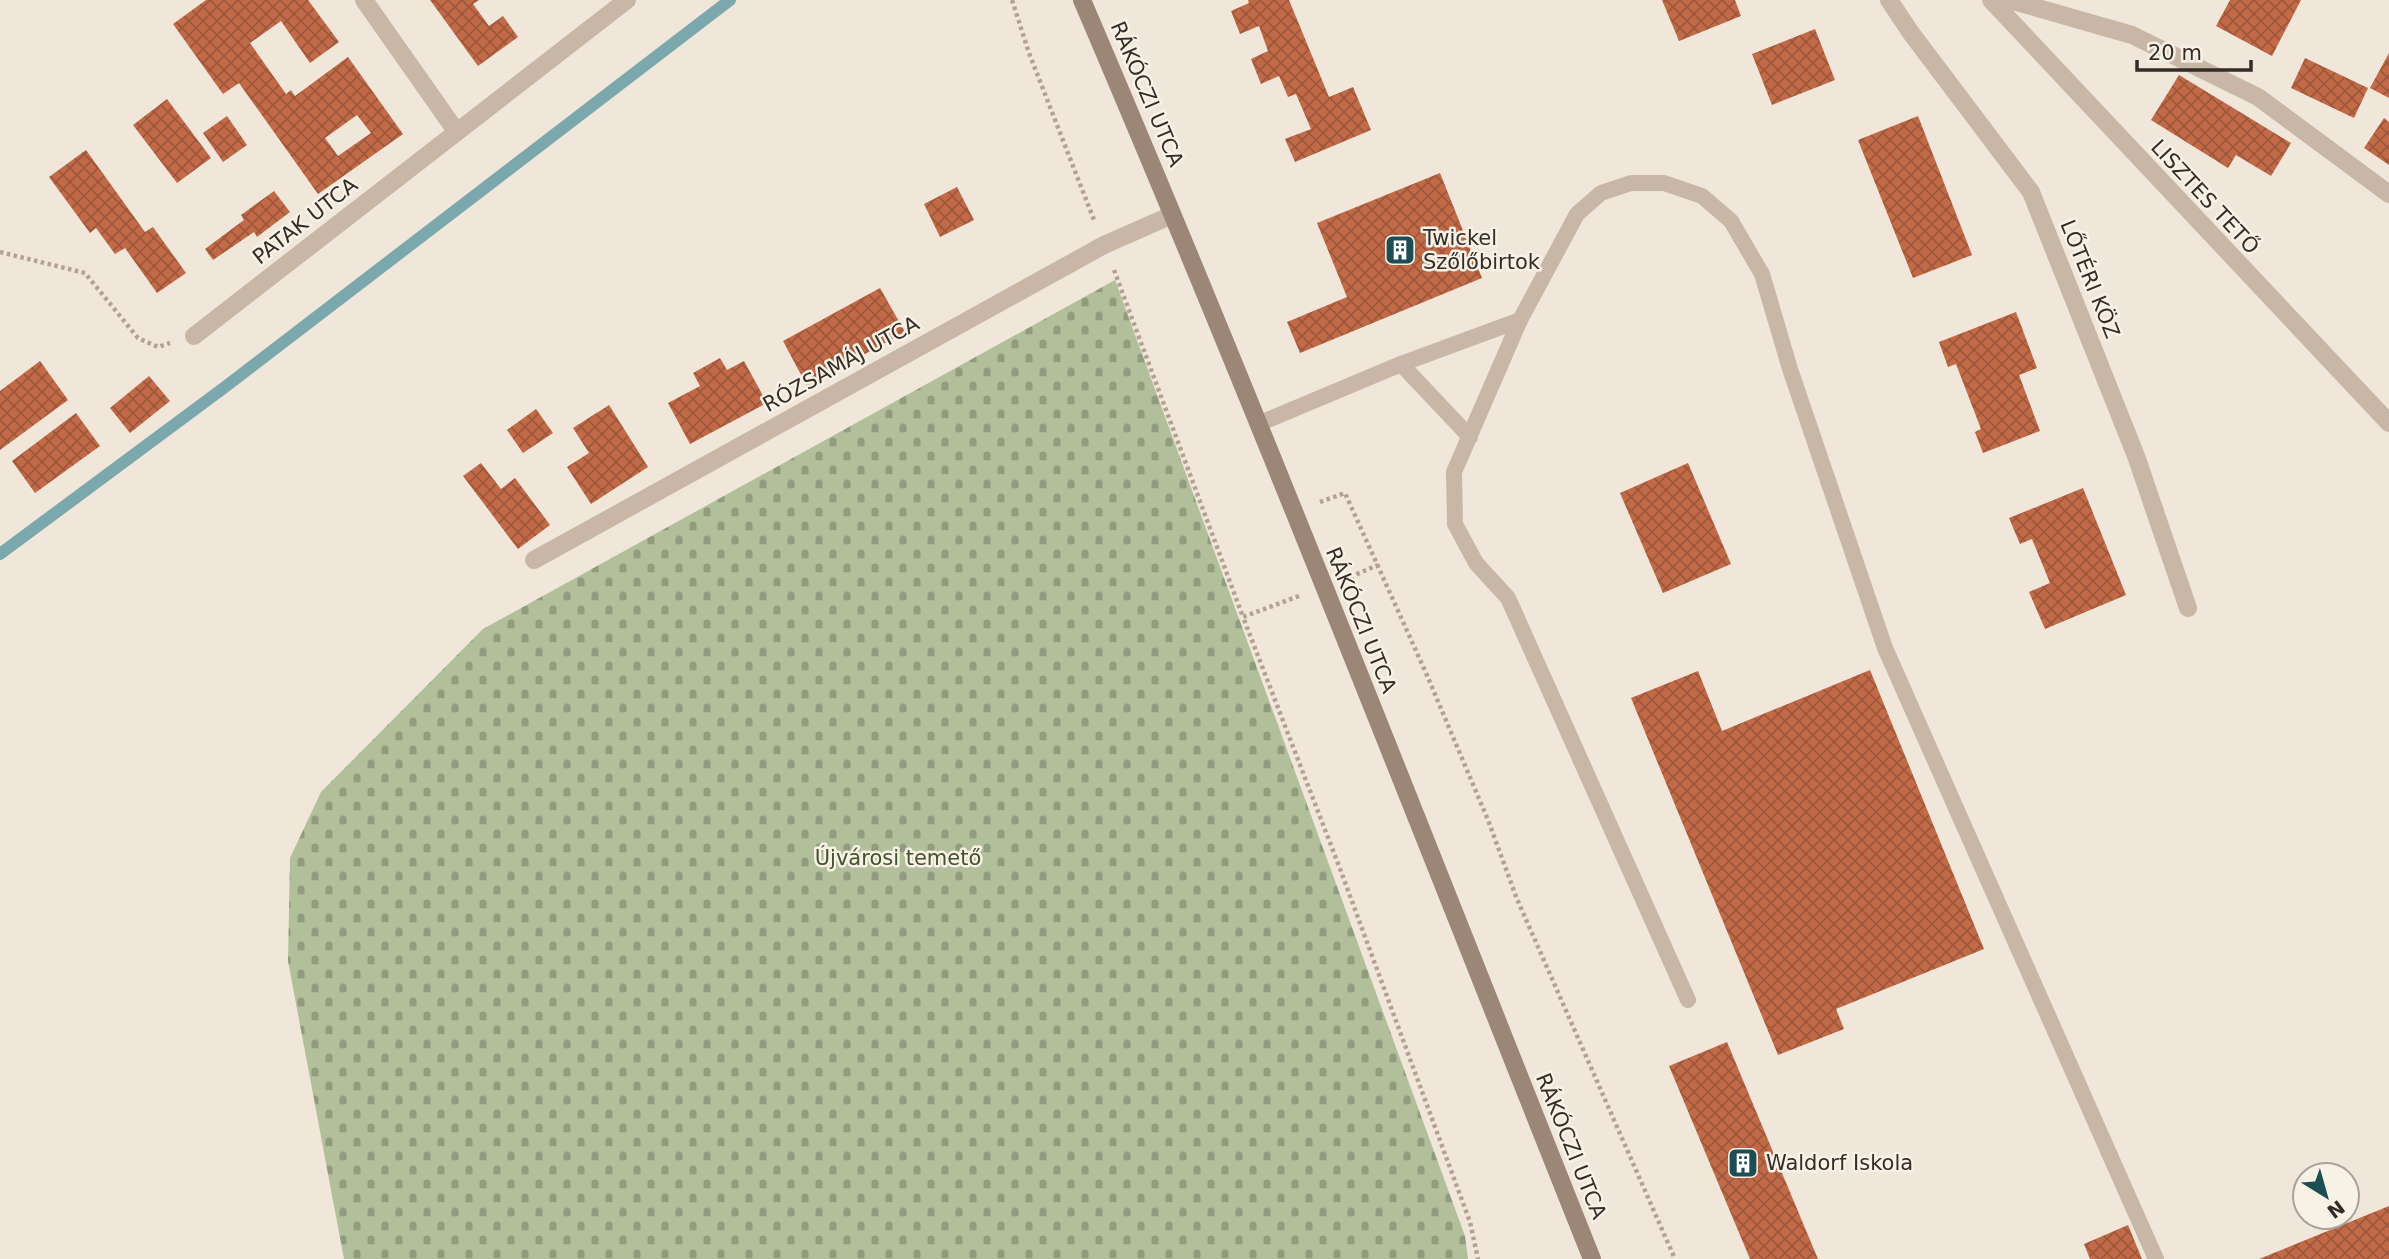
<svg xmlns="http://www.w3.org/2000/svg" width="2389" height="1259" viewBox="0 0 2389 1259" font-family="'DejaVu Sans',sans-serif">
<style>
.cemetery{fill:url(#cemetery-stones)}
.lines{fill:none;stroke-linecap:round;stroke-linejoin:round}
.stream{stroke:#7aa8ac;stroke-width:12}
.building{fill:url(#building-cross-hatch);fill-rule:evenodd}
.path{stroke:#b4a191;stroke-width:4.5;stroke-dasharray:3.5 3.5;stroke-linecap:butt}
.lane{stroke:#c8b7a6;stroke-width:16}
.street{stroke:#c8b7a6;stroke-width:18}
.secondary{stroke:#9b8678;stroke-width:18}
.labels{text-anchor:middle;stroke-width:5;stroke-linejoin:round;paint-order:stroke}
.street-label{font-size:21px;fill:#342c27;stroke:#f8f1e6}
.poi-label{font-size:21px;fill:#342c27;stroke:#f8f1e6;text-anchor:start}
.park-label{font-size:21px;fill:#42522c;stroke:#f8f1e6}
</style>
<defs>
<pattern id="cemetery-stones" width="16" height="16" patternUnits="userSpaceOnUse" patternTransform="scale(1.75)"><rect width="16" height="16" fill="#b1bf9a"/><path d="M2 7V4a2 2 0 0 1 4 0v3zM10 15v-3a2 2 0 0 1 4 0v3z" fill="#919b7e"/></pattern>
<pattern id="building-cross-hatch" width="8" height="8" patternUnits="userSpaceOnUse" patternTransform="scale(1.75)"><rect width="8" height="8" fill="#c26a47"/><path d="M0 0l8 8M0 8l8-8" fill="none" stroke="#9e573b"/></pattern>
</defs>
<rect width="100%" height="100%" fill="#f0e7da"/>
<polygon class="cemetery" points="1115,280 1465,1236 1468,1259 344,1259 288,961 290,858 321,792 483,629"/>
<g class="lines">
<polyline class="stream" points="0,554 225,387 730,0"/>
</g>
<g class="building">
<path d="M206,0H308L339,42L310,63L281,21L250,43L286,94L291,90L295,96L348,57L403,134L318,194L239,83L223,94L173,24ZM357,115L371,133L338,156L325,138Z"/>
<polygon points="430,0 479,0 473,4 489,26 503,16 518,37 478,66"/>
<polygon points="1248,0 1289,0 1329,97 1353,87 1371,130 1295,162 1285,139 1311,129 1296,94 1288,97 1279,76 1261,84 1251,59 1268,51 1259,26 1240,34 1231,11 1249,3"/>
<polygon points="1662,0 1735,0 1741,16 1679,41"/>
<polygon points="2230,0 2301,0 2272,56 2216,26"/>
<polygon points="1815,29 1835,80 1772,105 1752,54"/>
<polygon points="2389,53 2389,98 2370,88"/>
<polygon points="2305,58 2368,88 2354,118 2291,88"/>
<polygon points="2179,75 2291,143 2271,176 2236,155 2228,168 2151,120"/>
<polygon points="167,99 211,158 177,183 133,125"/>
<polygon points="227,116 247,145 223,162 203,133"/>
<polygon points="1918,116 1972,255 1913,278 1858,140"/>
<polygon points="2384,118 2389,122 2389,165 2364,148"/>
<polygon points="86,150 145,232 153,227 186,273 157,293 125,248 115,254 96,228 90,233 49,177"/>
<polygon points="1440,173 1482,278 1300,353 1287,322 1347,297 1317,223"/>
<polygon points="957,187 974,220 940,237 924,204"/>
<polygon points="274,191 290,212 257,237 254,232 213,260 205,249 244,220 241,215"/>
<polygon points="880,288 905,332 807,386 783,341"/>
<polygon points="2016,312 2037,368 2019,375 2040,431 1983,453 1975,432 1981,429 1956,364 1948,367 1939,342"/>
<polygon points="720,358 727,370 744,361 767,403 690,444 668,403 700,386 693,373"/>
<polygon points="40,361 68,400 0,450 0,391"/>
<polygon points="149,376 170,401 130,433 110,408"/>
<polygon points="609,405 648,467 591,504 567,467 589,453 573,428"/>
<polygon points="536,409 553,433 523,453 507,430"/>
<polygon points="76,413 100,446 35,493 12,461"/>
<polygon points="481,463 501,489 515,478 550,525 518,549 463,476"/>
<polygon points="1688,463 1731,564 1663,593 1620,493"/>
<polygon points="2083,488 2126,595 2045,629 2029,592 2050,583 2032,539 2020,544 2009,518"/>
<polygon points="1870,670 1984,949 1836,1009 1844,1029 1778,1055 1631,698 1698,671 1722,731"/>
<polygon points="1727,1042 1818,1259 1750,1259 1669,1066"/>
<polygon points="2389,1206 2389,1259 2259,1259"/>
<polygon points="2128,1225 2142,1259 2090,1259 2084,1244"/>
</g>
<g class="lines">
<g class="path">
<polyline points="1012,0 1029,53 1094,220"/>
<polyline points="0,252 85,273 138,338 158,347 170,343"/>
<polyline points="1114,270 1243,617"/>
<polyline points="1320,502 1345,493 1426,673 1488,820 1517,899 1675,1259"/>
<polyline points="1350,577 1378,565"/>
<polyline points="1299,596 1243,617 1339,866 1470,1222 1478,1259"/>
</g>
<g class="lane">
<polyline points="1520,320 1454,472 1455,524 1476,563 1508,598 1688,1000"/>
<polyline points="1401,364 1470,437"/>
<polyline points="1258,424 1401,364 1520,320 1577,214 1601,193 1631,183 1664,183 1702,196 1731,221 1762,274 1790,369 1885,648 2156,1259"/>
</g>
<g class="street">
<polyline points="364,0 456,131"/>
<polyline points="1889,0 1911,33 2031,192 2136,456 2188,608"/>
<polyline points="1991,0 2389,423"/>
<polyline points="2010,0 2132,35 2258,97 2389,194"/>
<polyline points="194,336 627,0"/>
<polyline points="534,560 1104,245 1172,215"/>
</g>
<path class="secondary" d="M1082,0C1260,416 1424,838 1592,1259"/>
</g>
<defs>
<g id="building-square" transform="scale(1.575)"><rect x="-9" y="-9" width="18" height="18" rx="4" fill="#1e4e54" stroke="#f8f1e6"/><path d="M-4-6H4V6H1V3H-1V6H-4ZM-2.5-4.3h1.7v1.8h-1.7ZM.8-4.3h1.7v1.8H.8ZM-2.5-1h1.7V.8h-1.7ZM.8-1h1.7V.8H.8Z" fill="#fff"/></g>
</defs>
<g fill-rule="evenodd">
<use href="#building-square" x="1400" y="250"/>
<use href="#building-square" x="1743" y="1163"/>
</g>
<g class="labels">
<g class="street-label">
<text transform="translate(1147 94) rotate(67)" y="7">RÁKÓCZI UTCA</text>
<text transform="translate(2205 197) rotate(47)" y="7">LISZTES TETŐ</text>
<text transform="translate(305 221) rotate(-38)" y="7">PATAK UTCA</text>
<text transform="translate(2090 279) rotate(68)" y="7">LŐTÉRI KÖZ</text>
<text transform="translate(841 364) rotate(-29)" y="7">RÓZSAMÁJ UTCA</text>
<text transform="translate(1361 620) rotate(68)" y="7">RÁKÓCZI UTCA</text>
<text transform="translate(1571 1146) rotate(68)" y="7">RÁKÓCZI UTCA</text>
</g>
<g class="poi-label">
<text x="1423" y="245">Twickel<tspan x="1423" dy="24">Szőlőbirtok</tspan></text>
<text x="1766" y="1170">Waldorf Iskola</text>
</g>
<g class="park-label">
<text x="898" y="865">Újvárosi temető</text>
</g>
</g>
<g transform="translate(2326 1196) rotate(143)"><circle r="33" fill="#f8f1e6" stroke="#aaa29a" stroke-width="2"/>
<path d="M0-5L12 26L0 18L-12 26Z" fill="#1e4e54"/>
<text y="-10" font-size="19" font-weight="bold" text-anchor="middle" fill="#342c27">N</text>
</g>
<path d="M2137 60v10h114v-10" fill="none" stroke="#342c27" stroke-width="3.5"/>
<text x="2148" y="60" font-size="21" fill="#342c27" stroke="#f8f1e6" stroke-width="5" paint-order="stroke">20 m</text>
</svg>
